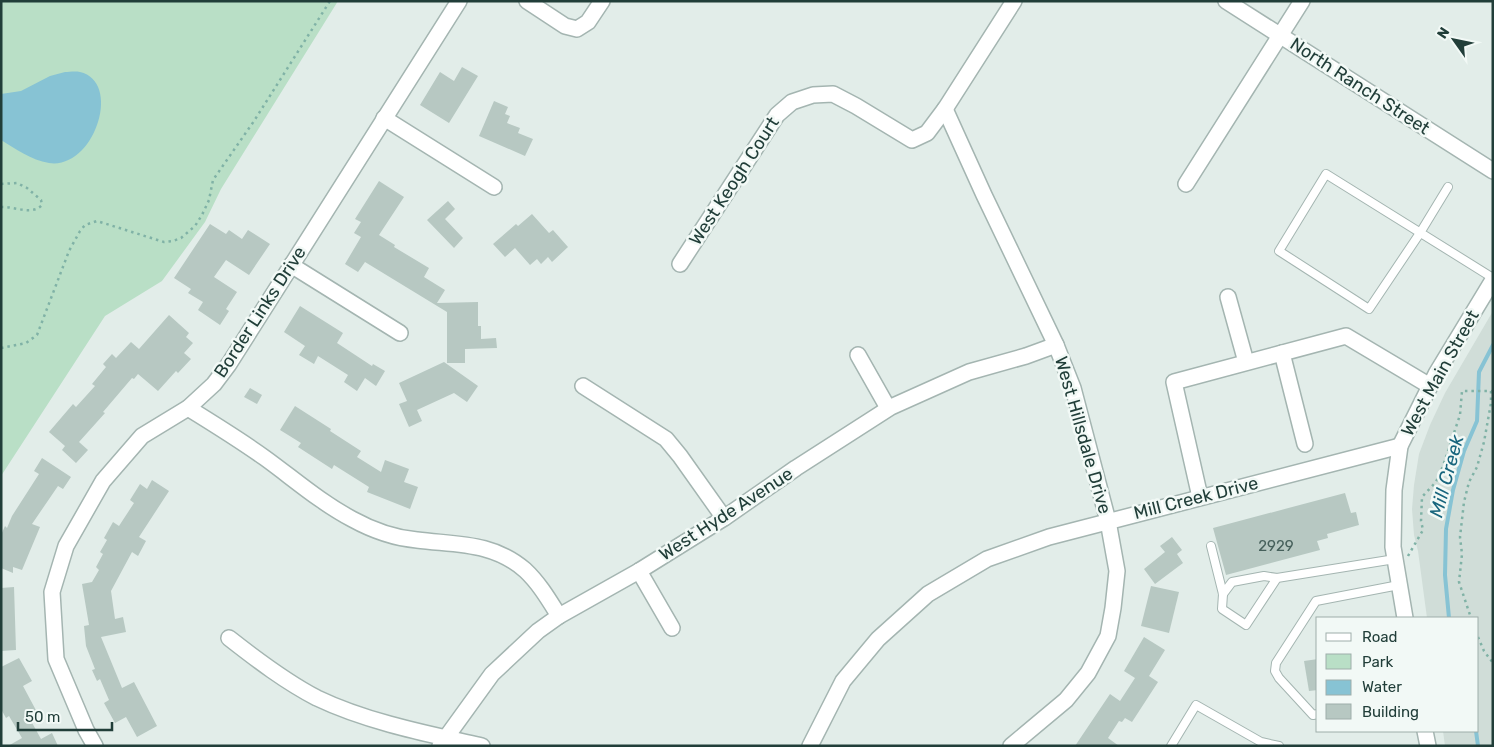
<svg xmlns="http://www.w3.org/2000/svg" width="1494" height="747" viewBox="0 0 1494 747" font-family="Rubik,sans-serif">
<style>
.built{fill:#d0ddd8}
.green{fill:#b9dfc6}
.water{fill:#87c3d4}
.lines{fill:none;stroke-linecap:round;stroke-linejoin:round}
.stream{stroke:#87c3d4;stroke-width:4}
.building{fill:#b7c8c2}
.service-casing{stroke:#a4b5b1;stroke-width:10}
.minor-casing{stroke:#a4b5b1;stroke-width:18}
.tertiary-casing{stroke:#a4b5b1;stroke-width:18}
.path{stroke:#80b2a6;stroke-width:2.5;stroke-dasharray:2.5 4;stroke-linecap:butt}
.service{stroke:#fff;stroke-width:8}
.minor{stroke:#fff;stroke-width:15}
.tertiary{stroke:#fff;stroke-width:15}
.labels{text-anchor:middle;stroke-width:5;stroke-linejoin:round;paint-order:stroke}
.number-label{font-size:15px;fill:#46605b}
.street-label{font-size:18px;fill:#213e39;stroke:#f2f9f6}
.water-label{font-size:19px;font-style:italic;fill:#18657d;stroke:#f2f9f6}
</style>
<rect width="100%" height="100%" fill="#e2ede9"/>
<polygon class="built" points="1493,311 1493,746 1445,746 1443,731 1478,731 1478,618 1427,618 1418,551 1414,535 1412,509 1414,485 1419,454 1430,425 1445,393"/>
<polygon class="green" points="1,1 338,1 221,189 205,222 162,281 105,316 1,476"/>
<path class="water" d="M65,72C69,72 75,71 80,72C123,82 94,170 49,163C31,160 16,149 1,140V94L21,91L50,76Z"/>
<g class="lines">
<g class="stream">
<polyline points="1449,618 1445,575 1446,529 1453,490 1464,451 1477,421 1479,372 1493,345"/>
<polyline points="1476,731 1478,746"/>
</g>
</g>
<g class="building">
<polygon points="462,67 478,76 449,123 420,105 440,72 454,81"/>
<polygon points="494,101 508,107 505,114 510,116 507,123 520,128 518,133 533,139 525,156 479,136"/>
<polygon points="379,181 404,197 379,235 395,245 394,247 429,268 424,277 445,290 437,303 478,302 478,326 481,326 481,339 496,338 497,348 465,349 465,363 447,363 447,312 365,262 358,272 345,264 361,237 354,233 361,222 355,219"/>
<polygon points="448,201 455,209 445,219 463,238 454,248 427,220"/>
<polygon points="532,214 549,233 553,230 568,247 552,262 548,257 541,264 537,259 530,265 515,248 505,257 493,244 516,224 518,226"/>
<polygon points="210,224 226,234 229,230 242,239 248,230 270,244 249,275 226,260 214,277 237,292 226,309 229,311 220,325 198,310 203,302 188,293 191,289 174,278"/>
<polygon points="300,306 343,333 337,343 372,366 373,364 385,371 376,386 365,378 357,391 344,382 348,375 318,356 314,364 299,355 305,346 284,332"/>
<polygon points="169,315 189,333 186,337 193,343 184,353 191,359 178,373 176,371 158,391 138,374 134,379 132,378 103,412 105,413 79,442 88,450 76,463 62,450 65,446 49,432 73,404 76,407 95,386 92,384 106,367 103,364 112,354 116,358 131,342 139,349"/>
<polygon points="444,362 478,386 467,402 454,393 417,410 422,421 409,427 399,404 407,401 399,383"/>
<polygon points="250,388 262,395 257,404 244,397"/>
<polygon points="295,406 331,429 330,431 361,451 357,457 381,472 385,460 409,469 404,482 418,487 410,509 367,492 369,487 334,465 332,469 298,447 301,443 280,430"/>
<polygon points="42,458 71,477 63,489 58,486 32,524 40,527 22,570 13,567 13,573 1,568 1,535 5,526 7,528 12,516 39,474 34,471"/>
<polygon points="152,480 169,491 139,537 146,541 138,556 132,552 111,591 115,619 123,617 126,632 101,637 122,688 134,682 157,726 137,737 126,717 115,723 104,703 109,700 100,679 97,681 92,670 95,669 86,646 84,626 89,625 82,584 92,582 99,570 96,567 103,554 100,552 107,540 104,538 113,522 119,526 134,503 130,500 140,484 147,489"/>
<polygon points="1345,493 1351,513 1356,512 1359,525 1327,534 1328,538 1317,541 1320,550 1226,575 1213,528"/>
<polygon points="1172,537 1182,550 1177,554 1183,563 1155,584 1144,569 1165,552 1160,546"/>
<polygon points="1151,586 1179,592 1169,633 1141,626"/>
<polygon points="14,587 16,650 1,651 1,588"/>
<polygon points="1144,637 1165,650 1149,676 1158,682 1132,722 1125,718 1122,722 1119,721 1108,738 1119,746 1075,746 1110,694 1120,701 1135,678 1124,671"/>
<polygon points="19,658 32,681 23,686 38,714 30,719 41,739 52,733 58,746 8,746 22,738 9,716 6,718 1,709 1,667"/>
<polygon points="1318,659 1318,690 1309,691 1304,661"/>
</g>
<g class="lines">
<g class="service-casing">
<g id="service">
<polyline points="1448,187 1420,233 1369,309 1279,251 1326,174 1493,278"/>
<polyline points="1211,546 1223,594 1222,609 1246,625 1277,578 1395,559"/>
<polyline points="1223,594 1232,582 1264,576 1277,578"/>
<polyline points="1318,714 1313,715 1279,678 1275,671 1276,663 1316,601 1399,585"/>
<polyline points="1171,746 1196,705 1261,742 1279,746"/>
</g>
</g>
<g class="minor-casing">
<g id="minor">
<polyline points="527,1 565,26 577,29 588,22 602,1"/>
<polyline points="1226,1 1493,171"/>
<polyline points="945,109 984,195 1056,345 1073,388 1108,521 1117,571 1113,608 1108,636 1088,673 1066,700 1011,746"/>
<polyline points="384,118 494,187"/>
<polyline points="1186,184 1302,1"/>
<polyline points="680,264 777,115 792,102 813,95 833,94 856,106 912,140 927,133 945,109 1014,1"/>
<polyline points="291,265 400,333"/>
<polyline points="1228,297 1246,362"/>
<polyline points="1282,353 1305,444"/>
<polyline points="858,355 888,408"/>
<polyline points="583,386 666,439 680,456 724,518"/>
<path d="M188,408C214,424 240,440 265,458C294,479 320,502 352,519C372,530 394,538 417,540C456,545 493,542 525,570C539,583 549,600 559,616"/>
<polyline points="1200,497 1174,382 1346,336 1430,386"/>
<polyline points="639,571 672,628"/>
<path d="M229,638C257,660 286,682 317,698C367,722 428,734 482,746"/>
<polyline points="95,746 86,730 56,659 52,592 66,546 103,481 142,436 188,408 214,384 229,364 459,1"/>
<polyline points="440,746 492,674 538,631 559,616 639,571 724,518 796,468 891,407 969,372 1026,356 1056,345"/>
<polyline points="810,746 843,681 878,639 928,594 987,559 1049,537 1400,446"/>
</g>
</g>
<g class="tertiary-casing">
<g id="tertiary">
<polyline points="1405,618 1393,547 1394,490 1400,446 1436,374 1493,280"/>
<polyline points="1425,731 1428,746"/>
</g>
</g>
<g class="path">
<path d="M1,184L17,183L27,188L41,200L42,205C32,216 14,206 1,207"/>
<polyline points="1,348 26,343 37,335 69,251 80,231 85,225 97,221 164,242 173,241 181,238 195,226 202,215 209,200 213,180 254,121 330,1"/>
<polyline points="1408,556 1423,530 1421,521 1422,497 1436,482 1443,466 1460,415 1462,391 1491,391 1491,403 1484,442 1477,467 1469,482 1464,502 1460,537 1462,554 1459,582 1471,618"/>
<polyline points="1478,637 1484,651 1493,663"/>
</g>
<use href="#service" class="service"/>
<use href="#minor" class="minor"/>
<use href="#tertiary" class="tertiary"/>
</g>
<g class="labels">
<g class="number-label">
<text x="1276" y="551">2929</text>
</g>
<g class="street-label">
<text transform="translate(1360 86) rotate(33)" y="6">North Ranch Street</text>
<text transform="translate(734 181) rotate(-57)" y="6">West Keogh Court</text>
<text transform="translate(260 312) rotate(-57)" y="6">Border Links Drive</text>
<text transform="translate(1440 373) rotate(-61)" y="6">West Main Street</text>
<text transform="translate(1083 435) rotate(74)" y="6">West Hillsdale Drive</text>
<text transform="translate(1196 498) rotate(-14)" y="6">Mill Creek Drive</text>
<text transform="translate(726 514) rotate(-33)" y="6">West Hyde Avenue</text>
</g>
<g class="water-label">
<text transform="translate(1446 476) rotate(-75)" y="7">Mill Creek</text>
</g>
</g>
<rect width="1494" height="747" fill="none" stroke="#213e39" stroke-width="5"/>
<rect x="1316" y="617" width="162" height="115" fill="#f2f9f6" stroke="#9eaeaa"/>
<rect x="1326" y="633" width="25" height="8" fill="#ffffff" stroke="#9eaeaa"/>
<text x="1362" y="642" font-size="15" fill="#213e39">Road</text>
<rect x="1326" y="654" width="25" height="15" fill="#b9dfc6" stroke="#9eaeaa"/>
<text x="1362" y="667" font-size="15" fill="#213e39">Park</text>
<rect x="1326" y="680" width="25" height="15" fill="#87c3d4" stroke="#9eaeaa"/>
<text x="1362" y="692" font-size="15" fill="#213e39">Water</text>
<rect x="1326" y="704" width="25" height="15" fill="#b7c8c2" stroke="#9eaeaa"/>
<text x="1362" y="717" font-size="15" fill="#213e39">Building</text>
<g transform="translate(1454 40) rotate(303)" stroke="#f2f9f6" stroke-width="4" paint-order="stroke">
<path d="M0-4L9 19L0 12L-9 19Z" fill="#213e39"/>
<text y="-8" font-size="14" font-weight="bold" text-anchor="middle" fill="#213e39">N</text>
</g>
<path d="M18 722v8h94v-8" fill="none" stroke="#213e39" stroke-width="2.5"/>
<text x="25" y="722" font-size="15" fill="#213e39" stroke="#f2f9f6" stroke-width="4" paint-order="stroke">50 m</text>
</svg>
